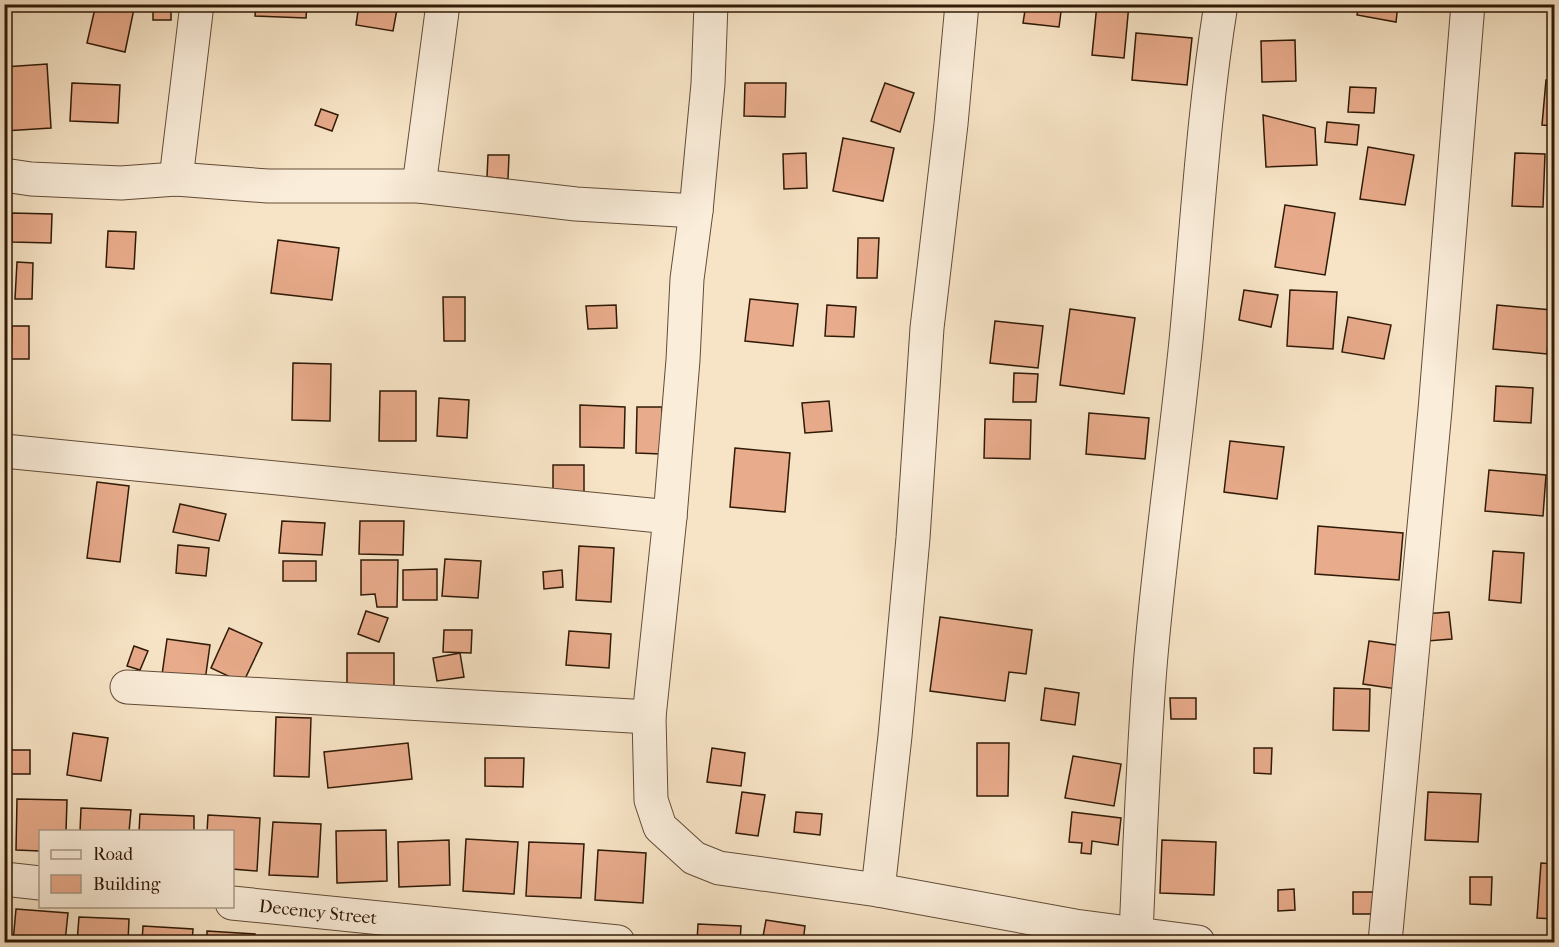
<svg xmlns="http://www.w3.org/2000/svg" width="1559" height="947" viewBox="0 0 1559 947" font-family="'IM FELL French Canon',serif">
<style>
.building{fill:#e8ab8b;stroke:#301a07;stroke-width:1.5}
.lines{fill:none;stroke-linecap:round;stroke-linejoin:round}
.minor-casing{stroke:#624c37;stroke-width:35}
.minor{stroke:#faedda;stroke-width:33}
.labels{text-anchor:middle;stroke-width:6;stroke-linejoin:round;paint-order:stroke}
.street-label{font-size:18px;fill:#301a07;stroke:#faedda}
</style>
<rect width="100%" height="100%" fill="#f7e4c6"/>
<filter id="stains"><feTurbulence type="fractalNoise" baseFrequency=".00333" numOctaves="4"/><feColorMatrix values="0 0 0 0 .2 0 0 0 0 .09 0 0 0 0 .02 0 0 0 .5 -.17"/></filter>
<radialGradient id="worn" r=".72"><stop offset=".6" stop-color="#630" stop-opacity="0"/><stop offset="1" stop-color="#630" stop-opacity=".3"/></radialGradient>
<g class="building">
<polygon points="96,4 135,4 125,52 87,43"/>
<rect x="153" y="4" width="18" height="16"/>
<polygon points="256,4 307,4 306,18 255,16"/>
<polygon points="359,4 398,4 393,31 356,25"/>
<polygon points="1026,4 1062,4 1059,27 1023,23"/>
<polygon points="1097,4 1129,4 1124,58 1092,55"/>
<polygon points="1359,4 1398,4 1396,22 1357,15"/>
<polygon points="1136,33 1192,38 1187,85 1132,80"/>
<polygon points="1295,40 1296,81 1262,82 1261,41"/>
<polygon points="47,64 51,128 4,131 4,67"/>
<polygon points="1546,80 1554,80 1554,126 1542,125"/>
<polygon points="72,83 120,85 118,123 70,121"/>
<polygon points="745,83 786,83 785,117 744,116"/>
<polygon points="885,83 914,93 900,132 871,121"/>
<polygon points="1350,87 1376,88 1374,113 1348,112"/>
<polygon points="321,109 338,115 332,131 315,125"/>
<polygon points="1263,115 1315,128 1317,165 1266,167"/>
<polygon points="1327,122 1359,125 1357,145 1325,142"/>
<polygon points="843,138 894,148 883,201 833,191"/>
<polygon points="1368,147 1414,155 1405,205 1360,199"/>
<polygon points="806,153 807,188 784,189 783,154"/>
<polygon points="1515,153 1545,154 1543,207 1512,206"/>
<polygon points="488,155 509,155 508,179 487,177"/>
<polygon points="1285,205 1335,213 1325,275 1275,267"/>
<polygon points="12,213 52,214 51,243 12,242"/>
<polygon points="108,231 136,232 134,269 106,267"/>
<polygon points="858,238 879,238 877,278 857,278"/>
<polygon points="278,240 339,248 332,300 271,293"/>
<polygon points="17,262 33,263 32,299 15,299"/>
<polygon points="1244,290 1278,295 1271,327 1239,320"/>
<polygon points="1290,290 1337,292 1333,349 1287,346"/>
<polygon points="443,297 465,297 465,341 444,341"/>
<polygon points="750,299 798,304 793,346 745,341"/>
<polygon points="616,305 617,328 588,329 586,306"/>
<polygon points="827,305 856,307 854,337 825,336"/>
<polygon points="1497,305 1552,310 1547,354 1493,349"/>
<polygon points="1070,309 1135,318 1124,394 1060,385"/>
<polygon points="1348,317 1391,325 1384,359 1342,352"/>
<polygon points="995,321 1043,326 1038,368 990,363"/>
<polygon points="12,326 29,326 29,359 11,359"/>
<polygon points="293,363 331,364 330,421 292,420"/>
<polygon points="1014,373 1038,374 1036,402 1013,402"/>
<polygon points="1496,386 1533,388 1531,423 1494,421"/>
<polygon points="380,391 416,391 416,441 379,441"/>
<polygon points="439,398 469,400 467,438 437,436"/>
<polygon points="829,401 832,431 805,433 802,403"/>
<polygon points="580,405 625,407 624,448 580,447"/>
<polygon points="637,407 662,407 661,454 636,453"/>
<polygon points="1089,413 1149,418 1145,459 1086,454"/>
<polygon points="985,419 1031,420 1030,459 984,458"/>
<polygon points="1230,441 1284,447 1277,499 1224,492"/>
<polygon points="735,448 790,453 785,512 730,507"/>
<rect x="553" y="465" width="31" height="31"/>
<polygon points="1489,470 1546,475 1543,516 1485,511"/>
<polygon points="97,482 129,486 120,562 87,558"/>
<polygon points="180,504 226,514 219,541 173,532"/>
<polygon points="282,521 325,523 322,555 279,553"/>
<polygon points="360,521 404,521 403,555 359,554"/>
<polygon points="1318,526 1403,533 1399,580 1315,574"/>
<polygon points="178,545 209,548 206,576 176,573"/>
<polygon points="579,546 614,548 611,602 576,600"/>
<polygon points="1493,551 1524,553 1521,603 1489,600"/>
<polygon points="4,557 10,557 10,592 4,591"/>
<polygon points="445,559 481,561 478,598 442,596"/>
<polygon points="361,560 398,560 397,607 377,607 375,594 361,595"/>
<rect x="283" y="561" width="33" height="20"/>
<polygon points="437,569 437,600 403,600 403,570"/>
<polygon points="562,570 563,587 544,589 543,572"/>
<polygon points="366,611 388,618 379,642 358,634"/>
<polygon points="1449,612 1452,639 1427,641 1424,614"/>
<polygon points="940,617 1032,630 1026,674 1009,672 1005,701 930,691"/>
<polygon points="229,628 262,643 243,683 211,668"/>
<polygon points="444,630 472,630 471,653 443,652"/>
<polygon points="569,631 611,634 609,668 566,665"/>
<polygon points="167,639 210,645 204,688 161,682"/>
<polygon points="1369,641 1403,646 1397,689 1363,684"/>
<polygon points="134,646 148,651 140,670 127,666"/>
<polygon points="347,653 394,653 394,693 347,694"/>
<polygon points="460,653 464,677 437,681 433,658"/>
<polygon points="1045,688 1079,693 1075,725 1041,720"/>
<polygon points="1334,688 1370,689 1369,731 1333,730"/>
<polygon points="1170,698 1196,698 1196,719 1171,719"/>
<polygon points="276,717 311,718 309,777 274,776"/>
<polygon points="73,733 108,738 101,781 67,775"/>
<polygon points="408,743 412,779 328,788 324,752"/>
<polygon points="977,743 1009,743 1008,796 977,796"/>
<polygon points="712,748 745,753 741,786 707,782"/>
<polygon points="1254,748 1272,748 1271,774 1254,773"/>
<rect x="4" y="750" width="26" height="24"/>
<polygon points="1073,756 1121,764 1114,806 1065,798"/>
<polygon points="485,758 524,758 523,787 485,786"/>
<polygon points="742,792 765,795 758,836 736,833"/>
<polygon points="1428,792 1481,794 1478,842 1425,840"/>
<polygon points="17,799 67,800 66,832 40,832 40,851 16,850"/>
<polygon points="81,808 131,810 129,832 80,832"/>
<polygon points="796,812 822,814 820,835 794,832"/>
<polygon points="1072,812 1121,818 1118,845 1092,841 1091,854 1081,853 1082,843 1069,842"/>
<polygon points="140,814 194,816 194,832 139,832"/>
<polygon points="208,815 260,818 257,871 232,869 232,832 207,832"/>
<polygon points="273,822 321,824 318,877 269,875"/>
<polygon points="386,830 387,881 337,883 336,831"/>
<polygon points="466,839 518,842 514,894 463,891"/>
<polygon points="449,840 450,885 399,887 398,842"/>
<polygon points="1162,840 1216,842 1214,895 1160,893"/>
<polygon points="529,842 584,844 581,898 526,896"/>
<polygon points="598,850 646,853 643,903 595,900"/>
<polygon points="1541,863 1554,864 1554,919 1537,918"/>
<polygon points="1470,877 1492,877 1491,905 1470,904"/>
<polygon points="1294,889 1295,910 1278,911 1278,890"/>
<rect x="1353" y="892" width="25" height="22"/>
<polygon points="16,909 68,913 65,942 13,942"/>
<polygon points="79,917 129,919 128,942 77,942"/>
<polygon points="766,920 805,926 803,942 762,942"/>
<polygon points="698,924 741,926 740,942 697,942"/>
<polygon points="143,926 193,929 192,942 142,942"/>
<polygon points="207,931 255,934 255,942 207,942"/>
<polygon points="269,938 319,939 319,942 269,942"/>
</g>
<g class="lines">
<g class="minor-casing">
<g id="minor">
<polyline points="4,175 31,179 121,183 176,179 268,186 419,186 576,204 696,211"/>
<polyline points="176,179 197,4"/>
<polyline points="419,186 443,4"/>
<polyline points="4,451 670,517 649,717 651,800 660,827 694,858 719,868 878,890 1075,926 1198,942"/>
<polyline points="670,517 683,360 687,279 696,211 708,84 711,4"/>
<polyline points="127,687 649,717"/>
<polyline points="4,879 40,883"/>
<polyline points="878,890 895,736 913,538 927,328 951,124 962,4"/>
<polyline points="232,903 618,942"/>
<path d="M1136,934C1140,845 1143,756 1150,667C1159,558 1175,450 1186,341C1197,228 1203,116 1221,4"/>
<polyline points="1385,942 1435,410 1468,4"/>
</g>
</g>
<use href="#minor" class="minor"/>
</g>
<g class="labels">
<g class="street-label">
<text transform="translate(318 912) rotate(6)" y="6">Decency Street</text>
</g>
</g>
<rect width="1559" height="947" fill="none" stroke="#f7e4c6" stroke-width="24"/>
<rect x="6" y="6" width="1547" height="935" fill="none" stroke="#301a07" stroke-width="3"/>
<rect x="12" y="12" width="1535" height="923" fill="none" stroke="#301a07" stroke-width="1.5"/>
<rect x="39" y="830" width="195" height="78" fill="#faedda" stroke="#a99986" stroke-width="1.5"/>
<rect x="51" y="850" width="30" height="9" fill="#faedda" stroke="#a99986" stroke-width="1.5"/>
<text x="93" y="860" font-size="18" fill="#301a07">Road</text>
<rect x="51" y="875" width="30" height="18" fill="#e8ab8b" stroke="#a99986" stroke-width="1.5"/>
<text x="93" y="890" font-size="18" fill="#301a07">Building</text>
<rect width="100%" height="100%" filter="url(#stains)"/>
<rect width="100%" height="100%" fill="url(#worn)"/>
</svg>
